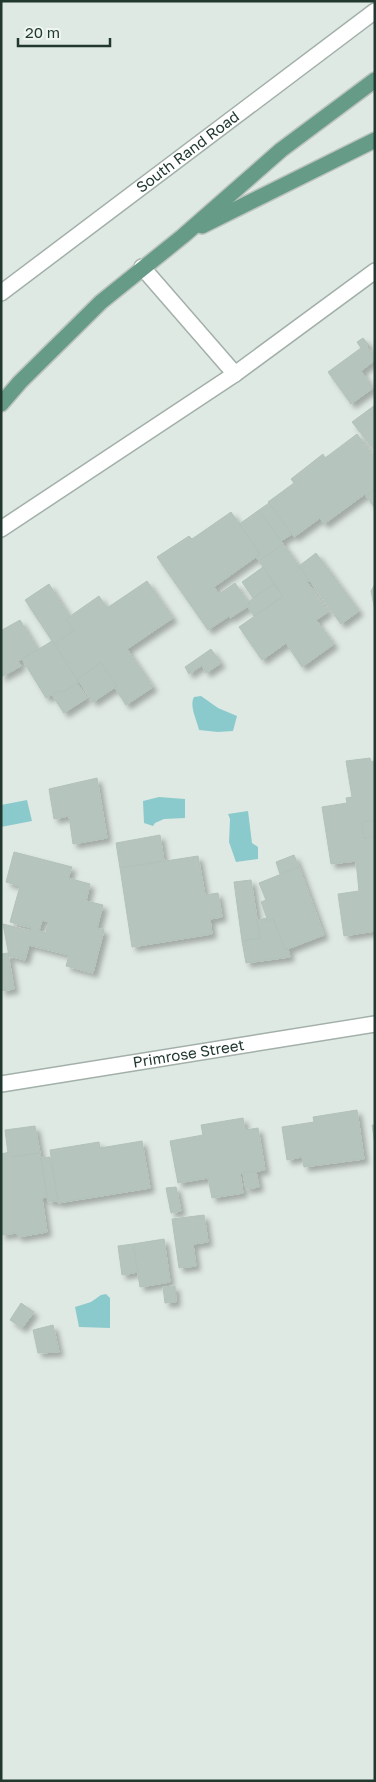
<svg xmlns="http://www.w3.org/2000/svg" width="376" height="1782" viewBox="0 0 376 1782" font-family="'Golos Text',sans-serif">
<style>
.water{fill:#8acacc}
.building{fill:#b5c4bc;stroke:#b2c2b9;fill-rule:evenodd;filter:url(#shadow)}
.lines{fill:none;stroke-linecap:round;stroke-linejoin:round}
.minor-casing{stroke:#a2b0a9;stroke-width:18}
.major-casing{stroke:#bcc3c1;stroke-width:18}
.minor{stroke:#fff;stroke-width:15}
.major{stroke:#669c87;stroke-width:15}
.labels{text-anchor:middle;stroke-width:4;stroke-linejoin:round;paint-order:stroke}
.street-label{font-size:15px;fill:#21382f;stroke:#eff6f2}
</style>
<defs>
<filter id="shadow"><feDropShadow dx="4.5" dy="4.5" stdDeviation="2.5" flood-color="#0004"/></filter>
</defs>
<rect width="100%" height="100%" fill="#dfe9e3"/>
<g class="water">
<path d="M201,696L218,708L237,716L233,731L218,732L199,730C197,720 189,706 194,697Z"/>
<polygon points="159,797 185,799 185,818 164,819 155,823 153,826 144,823 143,801"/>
<polygon points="27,800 32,821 1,827 1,805"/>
<polygon points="248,811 252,843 258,847 258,859 236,862 229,842 230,819 228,814"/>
<polygon points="106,1294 110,1298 110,1328 79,1327 75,1307 91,1302 101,1295"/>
</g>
<g class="building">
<polygon points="363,338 369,345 367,347 375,357 375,360 361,371 373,388 351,404 328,372 361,348 357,342"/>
<polygon points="375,405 375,451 352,422"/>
<polygon points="357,434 375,458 375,489 366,496 365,494 324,524 320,518 294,537 268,502 294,483 291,479 323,454 325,458"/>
<polygon points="375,489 375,508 366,496"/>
<polygon points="269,503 292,534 281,541 259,510"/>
<polygon points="259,510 283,544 259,561 256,557 260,554 238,525"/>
<polygon points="231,512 260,554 214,587 219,594 235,583 250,605 230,618 229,616 208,630 157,557 189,536 192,539"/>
<polygon points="283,544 310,581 307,582 328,612 316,620 334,644 302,667 286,643 262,660 239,627 283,596 259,561"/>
<polygon points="316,553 359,611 341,624 299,566"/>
<polygon points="263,567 274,584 253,598 242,582"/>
<polygon points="147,581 173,618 127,649 153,687 126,705 115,688 117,686 101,663 77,679 54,644 74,630 66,619 99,596 107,608"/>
<polygon points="49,584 70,617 66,619 74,630 54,644 25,600"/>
<polygon points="274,584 283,596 254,616 248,607 250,605 248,602"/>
<polygon points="375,584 375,610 371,591"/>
<polygon points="20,620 38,650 18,661 21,666 1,677 1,629 2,630"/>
<polygon points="52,641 79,682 62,693 60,690 46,698 22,659"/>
<polygon points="211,649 221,663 206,673 202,665 189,674 185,667"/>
<polygon points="101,663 117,686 93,702 77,679"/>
<polygon points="77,683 87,698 64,713 52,695 60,690 62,693"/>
<polygon points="370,758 371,762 375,761 375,820 362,822 364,838 375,836 375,931 344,936 338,894 359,891 356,861 331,864 322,807 347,803 346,798 352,797 346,761"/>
<polygon points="97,778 107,838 73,844 69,816 54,819 49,789"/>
<polygon points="375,820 375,836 364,838 362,822"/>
<polygon points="160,835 164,861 120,868 116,843"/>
<path d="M14,852L72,867L68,878L90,884L86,901L103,905L97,928L104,930L93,973L66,966L69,955L29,945L25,960L9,956L3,924L31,931L32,928L10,922L20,886L6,882ZM42,920L48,922L46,933L39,931Z"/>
<polygon points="294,855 299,867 280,874 276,862"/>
<polygon points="198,856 205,895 218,893 222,917 210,919 212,934 132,947 120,868"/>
<polygon points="299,867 324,935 285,950 273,919 268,921 261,902 266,900 259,883"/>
<polygon points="251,880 260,938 242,941 234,882"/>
<polygon points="267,918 268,921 273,919 285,950 288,949 290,957 246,963 242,941 260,938 257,920"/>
<polygon points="8,953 14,989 1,991 1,954"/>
<polygon points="357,1110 364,1159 304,1167 302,1157 287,1160 282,1127 314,1122 313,1117"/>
<polygon points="243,1118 245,1130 258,1128 265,1170 240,1173 243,1193 212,1198 208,1178 178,1183 170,1141 203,1135 201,1125"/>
<polygon points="372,1125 375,1125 375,1144"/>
<polygon points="35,1126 40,1153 11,1157 10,1152 8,1153 5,1130"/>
<polygon points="142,1141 150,1188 58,1203 50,1150 99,1142 100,1148"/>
<polygon points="10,1152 11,1157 40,1153 47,1197 42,1198 47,1232 18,1237 17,1233 1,1235 1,1154"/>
<polygon points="50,1157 58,1201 48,1202 41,1158"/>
<polygon points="256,1171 259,1187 246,1189 243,1173"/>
<polygon points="176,1187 181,1211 171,1213 166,1188"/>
<polygon points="204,1215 208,1242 193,1244 196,1266 179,1268 172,1219"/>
<polygon points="164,1239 170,1282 140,1287 133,1244"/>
<polygon points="133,1244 138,1272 122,1275 118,1246"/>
<polygon points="175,1286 176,1302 165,1303 163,1287"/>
<polygon points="21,1303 34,1312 22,1328 10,1320"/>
<polygon points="53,1325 59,1352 38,1353 33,1330"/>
</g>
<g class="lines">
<g class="minor-casing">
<g id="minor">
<polyline points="142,267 235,374"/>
<path id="s1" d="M1,293L375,11"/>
<polyline points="1,529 235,374 375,271"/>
<path id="s2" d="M1,1084L375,1024"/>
</g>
</g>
<g class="major-casing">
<g id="major">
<polyline points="202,226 375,140"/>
<polyline points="1,404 20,382 101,302 183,236 281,150 375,80"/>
</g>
</g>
<use href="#minor" class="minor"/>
<use href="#major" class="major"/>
</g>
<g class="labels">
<g class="street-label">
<text dy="5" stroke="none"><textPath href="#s1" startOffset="234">South Rand Road</textPath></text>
<text dy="5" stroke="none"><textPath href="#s2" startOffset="190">Primrose Street</textPath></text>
</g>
</g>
<rect width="376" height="1782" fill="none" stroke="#21382f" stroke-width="5"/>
<path d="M18 38v8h92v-8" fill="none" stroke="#21382f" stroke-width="2.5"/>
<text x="25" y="38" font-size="15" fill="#21382f" stroke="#eff6f2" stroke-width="4" paint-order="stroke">20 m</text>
</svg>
